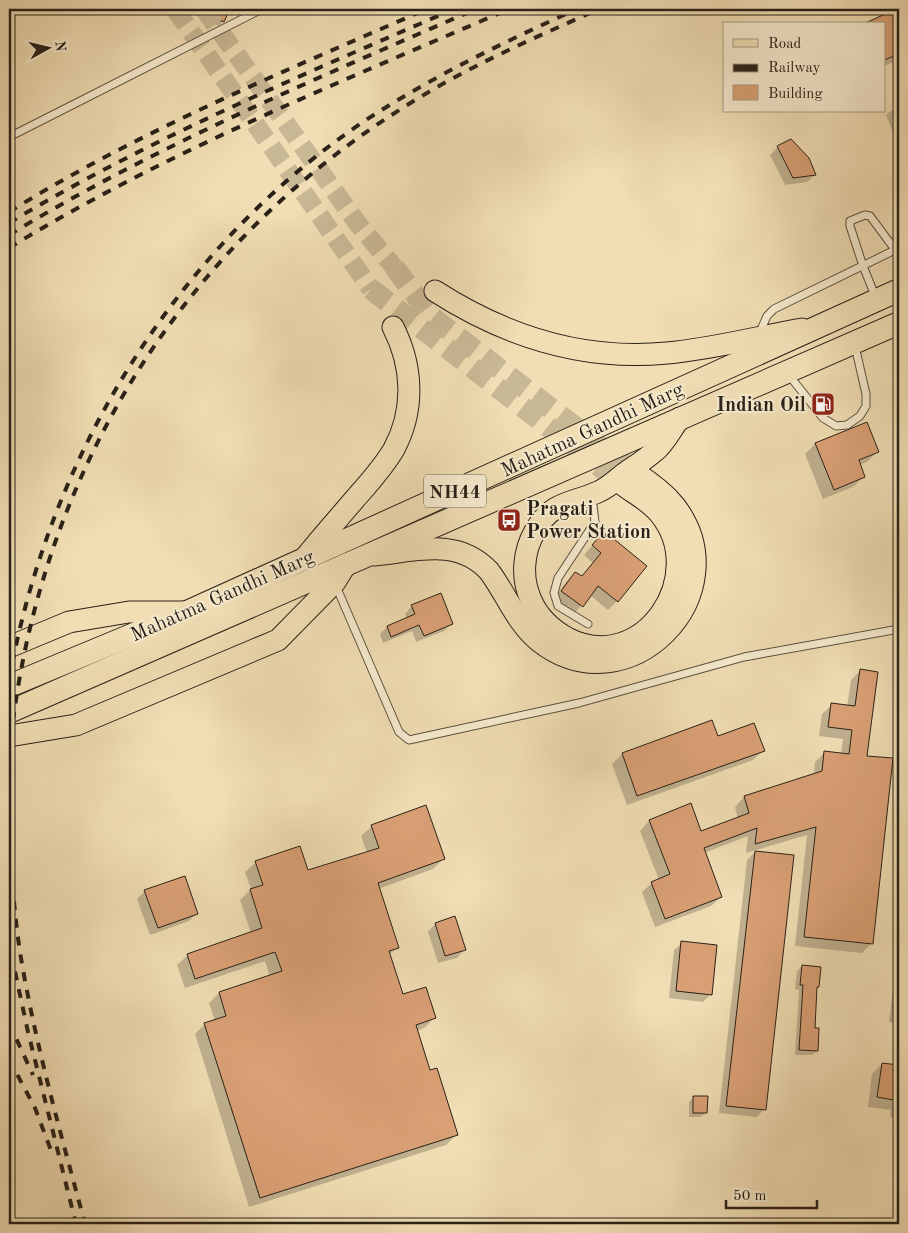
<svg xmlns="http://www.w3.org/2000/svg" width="908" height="1233" viewBox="0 0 908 1233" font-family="'Old Standard TT',serif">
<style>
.shadow{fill:#0003}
.building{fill:#daa075;stroke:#292118}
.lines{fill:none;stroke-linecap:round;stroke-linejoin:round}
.secondary-tunnel{stroke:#c9b895;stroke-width:19;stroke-dasharray:19 9;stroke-linecap:butt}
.primary-tunnel{stroke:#c9b895;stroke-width:21;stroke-dasharray:21 11;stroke-linecap:butt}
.service-casing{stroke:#5b503f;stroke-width:9}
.primary-casing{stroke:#292118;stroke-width:23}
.trunk-casing{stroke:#292118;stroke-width:24}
.service{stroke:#f6eace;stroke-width:7}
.primary{stroke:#f1deb4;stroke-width:21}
.trunk{stroke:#f1deb4;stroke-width:22}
.rail{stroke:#292118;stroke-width:4;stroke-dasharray:9 9;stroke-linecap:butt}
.labels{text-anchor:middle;stroke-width:4;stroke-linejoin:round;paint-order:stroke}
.shield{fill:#f6eace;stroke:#665d4f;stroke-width:1}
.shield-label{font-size:19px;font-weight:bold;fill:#292118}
.poi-label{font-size:20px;font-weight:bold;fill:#292118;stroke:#f6eace;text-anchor:end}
.street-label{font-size:20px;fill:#292118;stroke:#f6eace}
</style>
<rect width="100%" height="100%" fill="#f1deb4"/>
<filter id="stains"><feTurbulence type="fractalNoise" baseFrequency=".004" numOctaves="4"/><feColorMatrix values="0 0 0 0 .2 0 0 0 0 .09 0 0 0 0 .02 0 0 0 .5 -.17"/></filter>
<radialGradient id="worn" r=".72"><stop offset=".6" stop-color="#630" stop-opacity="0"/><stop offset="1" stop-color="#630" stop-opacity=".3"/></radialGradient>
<g class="shadow">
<polygon points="181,9 229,9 223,21 219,26"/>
<polygon points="892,12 899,27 899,60 884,66 884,24"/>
<polygon points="899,104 899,147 886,115"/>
<polygon points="778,147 815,175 807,182 785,185 770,155"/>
<polygon points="866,423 877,452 867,462 859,465 864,476 853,487 823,499 805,454 815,444"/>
<polygon points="604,532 617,601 608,610 590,595 573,615 553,601 566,582 575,573 581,577 593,563 584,555"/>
<polygon points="412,606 451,624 444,631 416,642 412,631 383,643 380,634 387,627 407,619 405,614"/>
<polygon points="860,671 866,757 872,943 862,953 795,946 807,835 746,853 748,836 704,853 721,897 711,906 655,927 642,892 652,883 659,880 640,831 649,821 690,805 701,832 738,819 735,807 744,797 814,775 815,762 825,752 841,754 843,739 819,736 822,714 832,705 847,707 851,680"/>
<polygon points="717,738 763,750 753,760 627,805 612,764 622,754"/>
<polygon points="372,826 443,859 433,869 378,889 397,948 389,955 402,996 434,1018 424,1028 417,1031 430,1071 457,1134 446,1145 249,1207 195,1034 205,1024 215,1021 209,1003 219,993 270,977 265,961 185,988 177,965 188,955 251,933 240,900 251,889 245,872 256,862 307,872 367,853 361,836"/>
<polygon points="755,852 764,1109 757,1117 719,1113 747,860"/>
<polygon points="145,891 197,913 189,921 150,935 137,899"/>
<polygon points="435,924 464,950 457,958 438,963 428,932"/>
<polygon points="899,934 899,1024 889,1022"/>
<polygon points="682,943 711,994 703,1002 669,998 674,950"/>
<polygon points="802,966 818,986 816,989 814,1029 817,1051 812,1055 795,1055 799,990 795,989 797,971"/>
<polygon points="882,1064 899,1067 899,1118 890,1117 891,1110 868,1107 872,1074"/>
<polygon points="694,1097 706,1112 701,1117 689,1117 689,1102"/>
</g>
<g class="building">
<polygon points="195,9 230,9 224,22"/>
<polygon points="892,11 899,24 899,54 884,60 884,24 863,24"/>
<polygon points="791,139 809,158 816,175 793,178 777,146"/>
<polygon points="867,422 879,452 859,460 865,477 834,490 815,443"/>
<polygon points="604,531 647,566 618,602 598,586 583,607 561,591 575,572 582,576 601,553 592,545"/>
<polygon points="441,593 453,624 424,636 419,625 391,637 387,626 415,614 411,605"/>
<polygon points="860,669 878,672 867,756 893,758 873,944 804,937 816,827 755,844 757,828 704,848 722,897 665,919 651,882 670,874 649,820 691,803 701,831 749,813 744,796 822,771 824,751 849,754 852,730 828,727 831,703 855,706"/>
<polygon points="712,720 718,736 754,723 765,751 637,796 622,753"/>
<polygon points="426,805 445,859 378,883 399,948 389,951 403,994 426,987 436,1018 416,1025 430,1070 437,1068 458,1135 260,1198 204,1023 226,1016 219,992 282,971 275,952 195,979 187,954 262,928 250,889 263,885 255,861 300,846 308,870 379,848 371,825"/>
<polygon points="755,851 794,855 766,1110 726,1106"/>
<polygon points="185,876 198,914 158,928 144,890"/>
<polygon points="455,916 466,950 445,956 435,923"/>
<polygon points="681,941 717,945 712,995 676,991"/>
<polygon points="802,965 821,967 819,987 817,987 815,1028 819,1028 818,1051 799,1050 803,985 800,985"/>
<polygon points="882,1063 899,1065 899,1101 877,1097"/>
<polygon points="693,1096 708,1096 707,1113 693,1113"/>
</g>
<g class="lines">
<g class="secondary-tunnel">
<polyline points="175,9 371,289"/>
<polyline points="204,9 358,224 394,267"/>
</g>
<g class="primary-tunnel">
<polyline points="394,267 432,317 634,472"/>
<polyline points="371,289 623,485"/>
</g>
<g class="service-casing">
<g id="service">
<polyline points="9,137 262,9"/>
<polyline points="876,298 863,266 850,226 850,221 865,215 870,216 899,255"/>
<polyline points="760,332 767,316 774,309 899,248"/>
<polyline points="788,374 823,418 836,426 847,425 860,416 866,406 866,394 855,346"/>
<polyline points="336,586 399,732 409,740 579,703 744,657 899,629"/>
<polyline points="588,624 558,606 554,593 558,578 595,522 592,497"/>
</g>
</g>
<g class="primary-casing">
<g id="primary">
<path d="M435,291C505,336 583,361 667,353C712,349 757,337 802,329"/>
<path d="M623,485C635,494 649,501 659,513C711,575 643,677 567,638C551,629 538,617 531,600C521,578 523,552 535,531C552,500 573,504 600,491C609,487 617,479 625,473C635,466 646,459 655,451C665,443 672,428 680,418"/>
<path d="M374,555C416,551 457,537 489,571C507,595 516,623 540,642C628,710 742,594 675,506C664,492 650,482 634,472"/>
<path d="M304,559C320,539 337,520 354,500C368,484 383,468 394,449C415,410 413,366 393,327"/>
<polyline points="9,647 69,622 129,612 185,612"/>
<polyline points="9,736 76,725 278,640 335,582 346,564"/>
</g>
</g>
<g class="trunk-casing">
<g id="trunk">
<polyline points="9,686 187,612 899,290"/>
<polyline points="9,712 899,323"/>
</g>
</g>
<use href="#service" class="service"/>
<use href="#primary" class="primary"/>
<use href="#trunk" class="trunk"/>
<g class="rail">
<path d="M9,212C141,130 285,71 427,9"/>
<path d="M9,223C150,138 303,75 454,9"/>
<path d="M9,235C157,145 318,78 476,9"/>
<path d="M9,248C167,151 339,83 509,9"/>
<path d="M9,681C48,459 173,252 360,124C429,78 502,43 577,9"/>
<path d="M9,757C34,479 182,239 422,96C478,62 539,36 599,9"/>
<path d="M9,793C10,846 12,899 20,952C35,1044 61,1134 85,1224"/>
<polyline points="9,936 11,953 28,1032 76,1224"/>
<polyline points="9,1023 33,1075"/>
<polyline points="9,1059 35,1108 52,1153"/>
</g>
</g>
<defs>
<g id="fuel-square" transform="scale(1.25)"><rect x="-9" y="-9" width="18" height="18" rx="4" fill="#8f2418" stroke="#f6eace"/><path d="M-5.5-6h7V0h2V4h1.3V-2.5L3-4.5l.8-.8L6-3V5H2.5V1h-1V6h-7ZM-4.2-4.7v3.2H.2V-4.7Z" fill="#fff"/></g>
<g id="bus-square" transform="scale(1.25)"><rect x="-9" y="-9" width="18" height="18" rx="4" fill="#8f2418" stroke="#f6eace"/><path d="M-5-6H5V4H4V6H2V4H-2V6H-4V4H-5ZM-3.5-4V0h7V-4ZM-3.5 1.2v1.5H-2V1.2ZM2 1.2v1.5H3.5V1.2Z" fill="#fff"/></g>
</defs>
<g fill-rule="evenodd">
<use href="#fuel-square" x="823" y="404"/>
<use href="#bus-square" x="509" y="520"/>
</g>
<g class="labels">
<rect class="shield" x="424" y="474.5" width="62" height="33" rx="4"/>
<g class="shield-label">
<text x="455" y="498">NH44</text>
</g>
<g class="poi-label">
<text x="806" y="411">Indian Oil</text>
<text x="526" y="515" text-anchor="start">Pragati<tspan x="526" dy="23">Power Station</tspan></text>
</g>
<g class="street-label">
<text transform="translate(592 429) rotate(-25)" y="7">Mahatma Gandhi Marg</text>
<text transform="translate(222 595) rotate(-24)" y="7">Mahatma Gandhi Marg</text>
</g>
</g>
<rect width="908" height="1233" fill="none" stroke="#f1deb4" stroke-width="30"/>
<rect x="10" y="10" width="888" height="1213" fill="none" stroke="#292118" stroke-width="2.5"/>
<rect x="15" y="15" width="878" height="1203" fill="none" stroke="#292118"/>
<rect x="723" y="22" width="162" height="90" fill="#f6eace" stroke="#a49a85"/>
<rect x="733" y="39" width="25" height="8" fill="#f1deb4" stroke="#a49a85"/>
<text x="768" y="48" font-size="15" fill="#292118">Road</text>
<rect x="733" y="64" width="25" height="8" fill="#292118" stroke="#a49a85"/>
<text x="768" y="72" font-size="15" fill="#292118">Railway</text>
<rect x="733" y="85" width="25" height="15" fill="#daa075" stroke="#a49a85"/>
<text x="768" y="98" font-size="15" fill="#292118">Building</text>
<g transform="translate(48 48) rotate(82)" stroke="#f6eace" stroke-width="4" paint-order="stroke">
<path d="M0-4L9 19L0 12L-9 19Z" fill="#292118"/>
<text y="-8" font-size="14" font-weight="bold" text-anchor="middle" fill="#292118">N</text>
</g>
<path d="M726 1200v8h91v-8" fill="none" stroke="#292118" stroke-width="2.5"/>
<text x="733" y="1200" font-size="15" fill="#292118" stroke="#f6eace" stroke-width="4" paint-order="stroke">50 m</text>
<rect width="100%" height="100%" filter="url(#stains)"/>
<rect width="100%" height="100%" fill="url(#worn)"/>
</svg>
